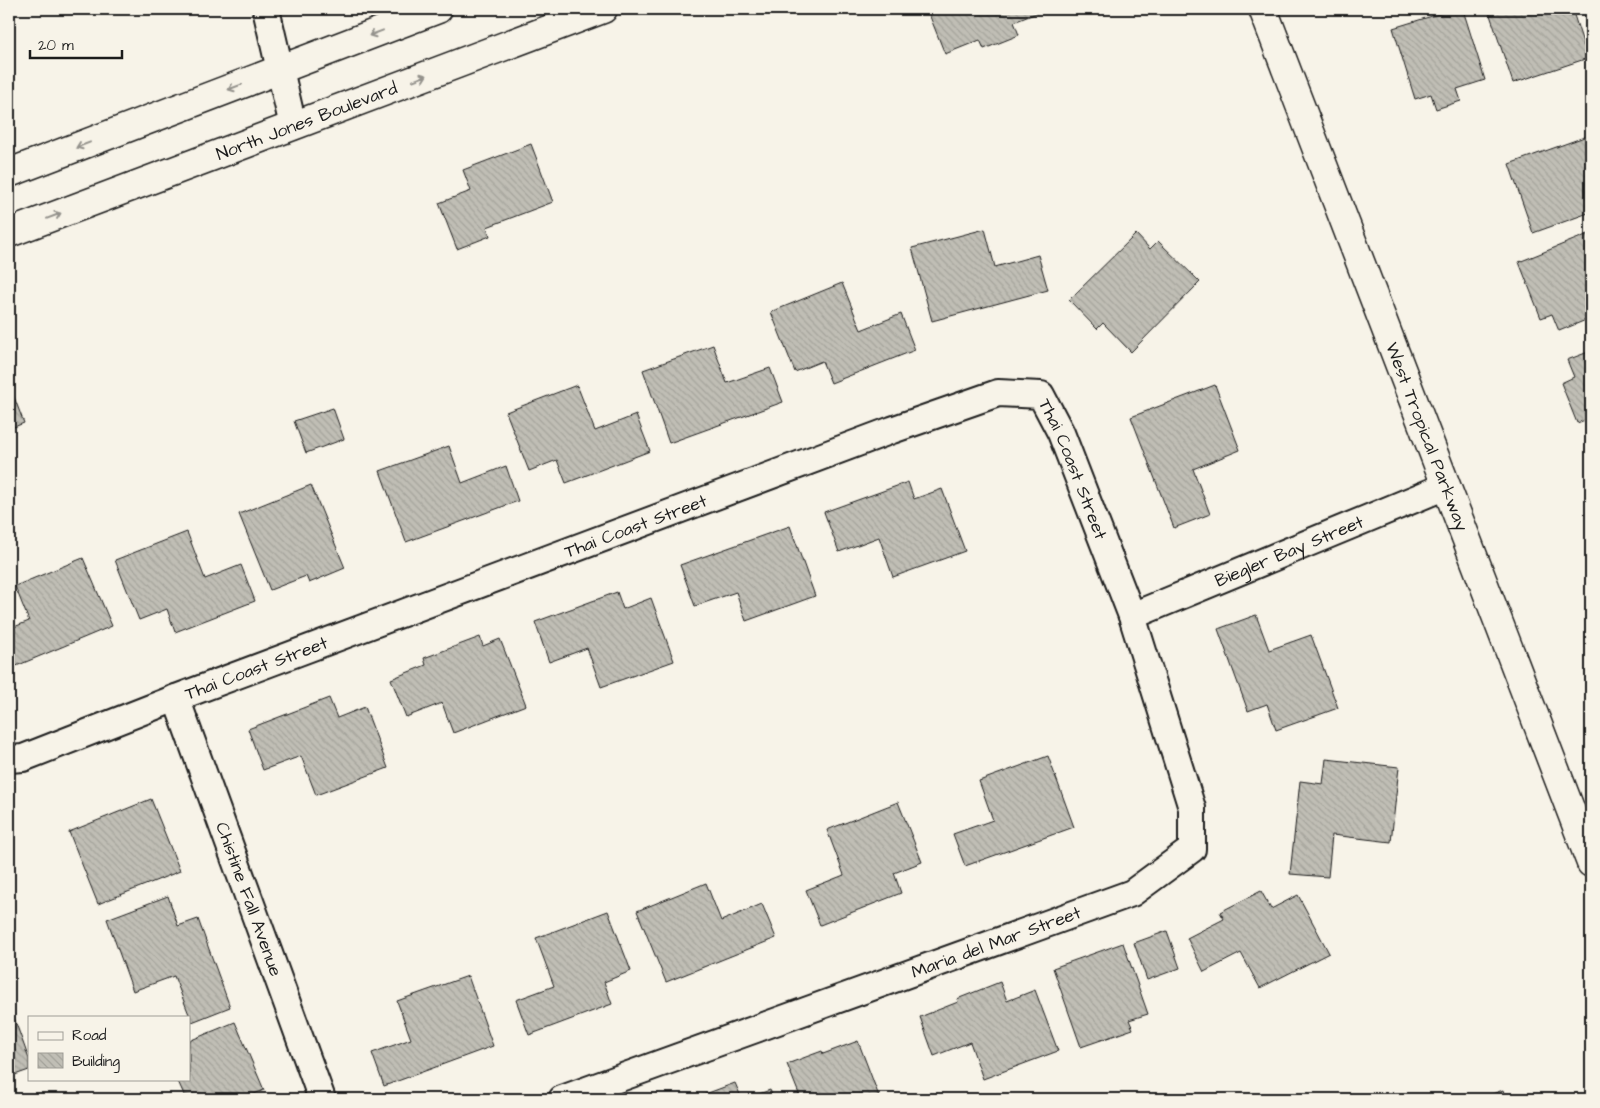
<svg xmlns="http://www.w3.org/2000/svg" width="1600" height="1108" viewBox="0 0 1600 1108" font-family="'Architects Daughter',sans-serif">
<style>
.building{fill:url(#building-back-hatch);stroke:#1c1c1c}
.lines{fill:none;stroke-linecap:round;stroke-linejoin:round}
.street-casing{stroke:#1c1c1c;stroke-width:30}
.secondary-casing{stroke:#1c1c1c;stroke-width:31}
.street{stroke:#f7f3e8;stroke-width:26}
.secondary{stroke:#f7f3e8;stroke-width:28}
.oneway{stroke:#94928c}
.labels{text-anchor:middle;stroke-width:4;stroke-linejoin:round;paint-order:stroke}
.street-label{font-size:18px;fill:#1c1c1c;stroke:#f7f3e8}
</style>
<defs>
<pattern id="building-back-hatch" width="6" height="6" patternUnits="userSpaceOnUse" patternTransform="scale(1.25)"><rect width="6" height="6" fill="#c0beb5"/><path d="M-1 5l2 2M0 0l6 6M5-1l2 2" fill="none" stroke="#a4a39b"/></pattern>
</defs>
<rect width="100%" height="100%" fill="#f7f3e8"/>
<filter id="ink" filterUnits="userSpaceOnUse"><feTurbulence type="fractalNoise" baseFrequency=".02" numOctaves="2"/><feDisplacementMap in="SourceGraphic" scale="10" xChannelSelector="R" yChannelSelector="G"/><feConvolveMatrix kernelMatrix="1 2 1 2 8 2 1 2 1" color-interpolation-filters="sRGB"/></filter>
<g filter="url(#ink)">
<g class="building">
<polygon points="927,9 1047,9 1014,22 1019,35 984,49 980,40 945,54"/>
<polygon points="1455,9 1469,9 1470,11 1464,13 1485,80 1457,89 1461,101 1436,109 1431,94 1415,99 1393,28"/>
<polygon points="1488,9 1572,9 1588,58 1513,83"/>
<polygon points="1590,135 1591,212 1533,233 1509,164"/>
<polygon points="531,144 553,202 487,227 490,236 457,249 439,203 471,191 463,170"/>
<polygon points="985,229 995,267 1038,255 1048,290 932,321 912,248"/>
<polygon points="1591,233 1591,318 1559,331 1552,314 1541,318 1519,262"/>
<polygon points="1136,234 1150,249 1158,241 1200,282 1131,352 1103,323 1097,329 1069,300"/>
<polygon points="842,283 861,330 901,314 915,350 831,383 822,361 795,372 771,312"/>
<polygon points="713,345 727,383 770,368 783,402 669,443 643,370"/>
<polygon points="1591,351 1591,427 1588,419 1577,423 1561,383 1574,377 1567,360"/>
<polygon points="9,384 24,423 9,429"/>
<polygon points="577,385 595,431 636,415 650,451 566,483 557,460 529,471 506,412"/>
<polygon points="1215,385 1240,450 1193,469 1210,514 1174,528 1131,417"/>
<polygon points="333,408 344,439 306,453 294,421"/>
<polygon points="449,446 462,483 506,466 518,501 406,542 380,471"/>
<polygon points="908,482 914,499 942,489 965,551 893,577 879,537 839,552 824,512"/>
<polygon points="311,485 345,568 309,583 306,576 270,590 239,514"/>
<polygon points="790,526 815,596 746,621 736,592 695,606 680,565"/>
<polygon points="187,532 205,579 241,565 255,601 175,632 167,609 139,620 115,560"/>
<polygon points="83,558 112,626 9,669 9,629 29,621 15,586"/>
<polygon points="617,592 623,609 651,598 674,661 601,687 587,648 549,662 535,622"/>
<polygon points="1256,615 1269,650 1311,635 1338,708 1276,730 1267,704 1248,711 1218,629"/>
<polygon points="480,637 483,646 500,639 526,705 453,733 442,703 406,717 391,679 426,665 424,658"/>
<polygon points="329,698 337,718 365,707 388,768 316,795 301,756 263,770 248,729"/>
<polygon points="1048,756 1074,827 965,866 953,834 993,820 979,781"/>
<polygon points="1326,759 1399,767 1391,842 1332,835 1328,877 1290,874 1300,781 1323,784"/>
<polygon points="151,799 180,871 98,904 69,832"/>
<polygon points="898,802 922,862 894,873 901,893 820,925 806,890 844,875 827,830"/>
<polygon points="706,883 721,921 762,904 776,938 666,982 637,911"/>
<polygon points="1261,891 1271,909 1298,895 1329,953 1260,988 1241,953 1204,972 1187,938 1224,919 1220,912"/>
<polygon points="168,896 178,926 198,919 230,1007 192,1022 174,976 133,991 107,919"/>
<polygon points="608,911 631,971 604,982 612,1004 529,1035 516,1000 554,986 536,938"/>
<polygon points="1167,931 1180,968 1147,980 1134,943"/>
<polygon points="1123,943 1148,1014 1129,1020 1133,1029 1081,1047 1053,968"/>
<polygon points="468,976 493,1046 384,1086 372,1053 411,1039 397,1001"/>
<polygon points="1000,982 1007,1001 1035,990 1058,1051 983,1079 970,1042 934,1056 920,1017 958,1002 957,999"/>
<polygon points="9,1004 29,1059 29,1070 9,1077"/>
<polygon points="235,1022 264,1090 242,1099 186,1099 177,1079 189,1079 189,1041"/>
<polygon points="858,1041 880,1099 801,1099 787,1064 822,1051 823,1054"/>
<polygon points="735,1083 742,1099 692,1099"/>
<polygon points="770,1090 774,1099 745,1099"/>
<polygon points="1503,1090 1506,1099 1479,1099"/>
</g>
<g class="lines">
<g class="street-casing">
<g id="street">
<polyline points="266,9 293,126"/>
<path id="s1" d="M1132,616L1446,486"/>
<path id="s2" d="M176,698L322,1099"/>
<path id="s3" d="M9,759L23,758L176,698L892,430L998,393L1041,395L1061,433L1132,616L1192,808V849L1132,893L562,1099"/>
</g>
</g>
<g class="secondary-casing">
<g id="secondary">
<path id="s4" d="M1263,9L1591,863"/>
<polyline points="9,173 438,9"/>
<path id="s5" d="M9,233L603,9"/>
</g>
</g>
<use href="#street" class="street"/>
<use href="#secondary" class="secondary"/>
</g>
<defs><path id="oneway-shaft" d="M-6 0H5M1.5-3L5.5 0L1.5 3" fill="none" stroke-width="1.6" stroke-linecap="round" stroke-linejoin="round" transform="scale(1.25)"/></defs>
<g class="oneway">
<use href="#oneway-shaft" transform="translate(376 33) rotate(159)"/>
<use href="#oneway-shaft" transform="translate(420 78) rotate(-21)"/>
<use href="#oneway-shaft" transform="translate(235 87) rotate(159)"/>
<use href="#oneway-shaft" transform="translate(83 145) rotate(159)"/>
<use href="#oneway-shaft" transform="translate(54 216) rotate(-21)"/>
</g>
</g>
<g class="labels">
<g class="street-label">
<text dy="6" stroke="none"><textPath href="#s5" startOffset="318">North Jones Boulevard</textPath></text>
<text dy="6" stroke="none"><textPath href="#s4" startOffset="458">West Tropical Parkway</textPath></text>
<text dy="6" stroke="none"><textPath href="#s3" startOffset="1179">Thai Coast Street</textPath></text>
<text dy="6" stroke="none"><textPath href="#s3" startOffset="669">Thai Coast Street</textPath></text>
<text dy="6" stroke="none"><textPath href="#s1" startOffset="170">Biegler Bay Street</textPath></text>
<text dy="6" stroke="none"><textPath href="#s3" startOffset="264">Thai Coast Street</textPath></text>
<text dy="6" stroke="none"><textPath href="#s2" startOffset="214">Chistine Fall Avenue</textPath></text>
<text transform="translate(996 942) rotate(-20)" y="6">Maria del Mar Street</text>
</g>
</g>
<rect width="1600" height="1108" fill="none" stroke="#f7f3e8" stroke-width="30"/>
<rect x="15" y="15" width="1570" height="1078" fill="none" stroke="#1c1c1c" stroke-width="2" filter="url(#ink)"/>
<rect x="28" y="1016" width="162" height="65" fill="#f7f3e8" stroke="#9f9d96"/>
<rect x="38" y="1032" width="25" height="8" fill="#f7f3e8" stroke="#9f9d96"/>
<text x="72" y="1040" font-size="15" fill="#1c1c1c">Road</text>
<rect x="38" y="1053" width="25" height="15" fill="url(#building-back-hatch)" stroke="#9f9d96"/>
<text x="72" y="1066" font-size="15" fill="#1c1c1c">Building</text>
<path d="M30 50v8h92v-8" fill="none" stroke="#1c1c1c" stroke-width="2.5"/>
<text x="38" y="50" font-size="15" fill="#1c1c1c" stroke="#f7f3e8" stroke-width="4" paint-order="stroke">20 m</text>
</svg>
